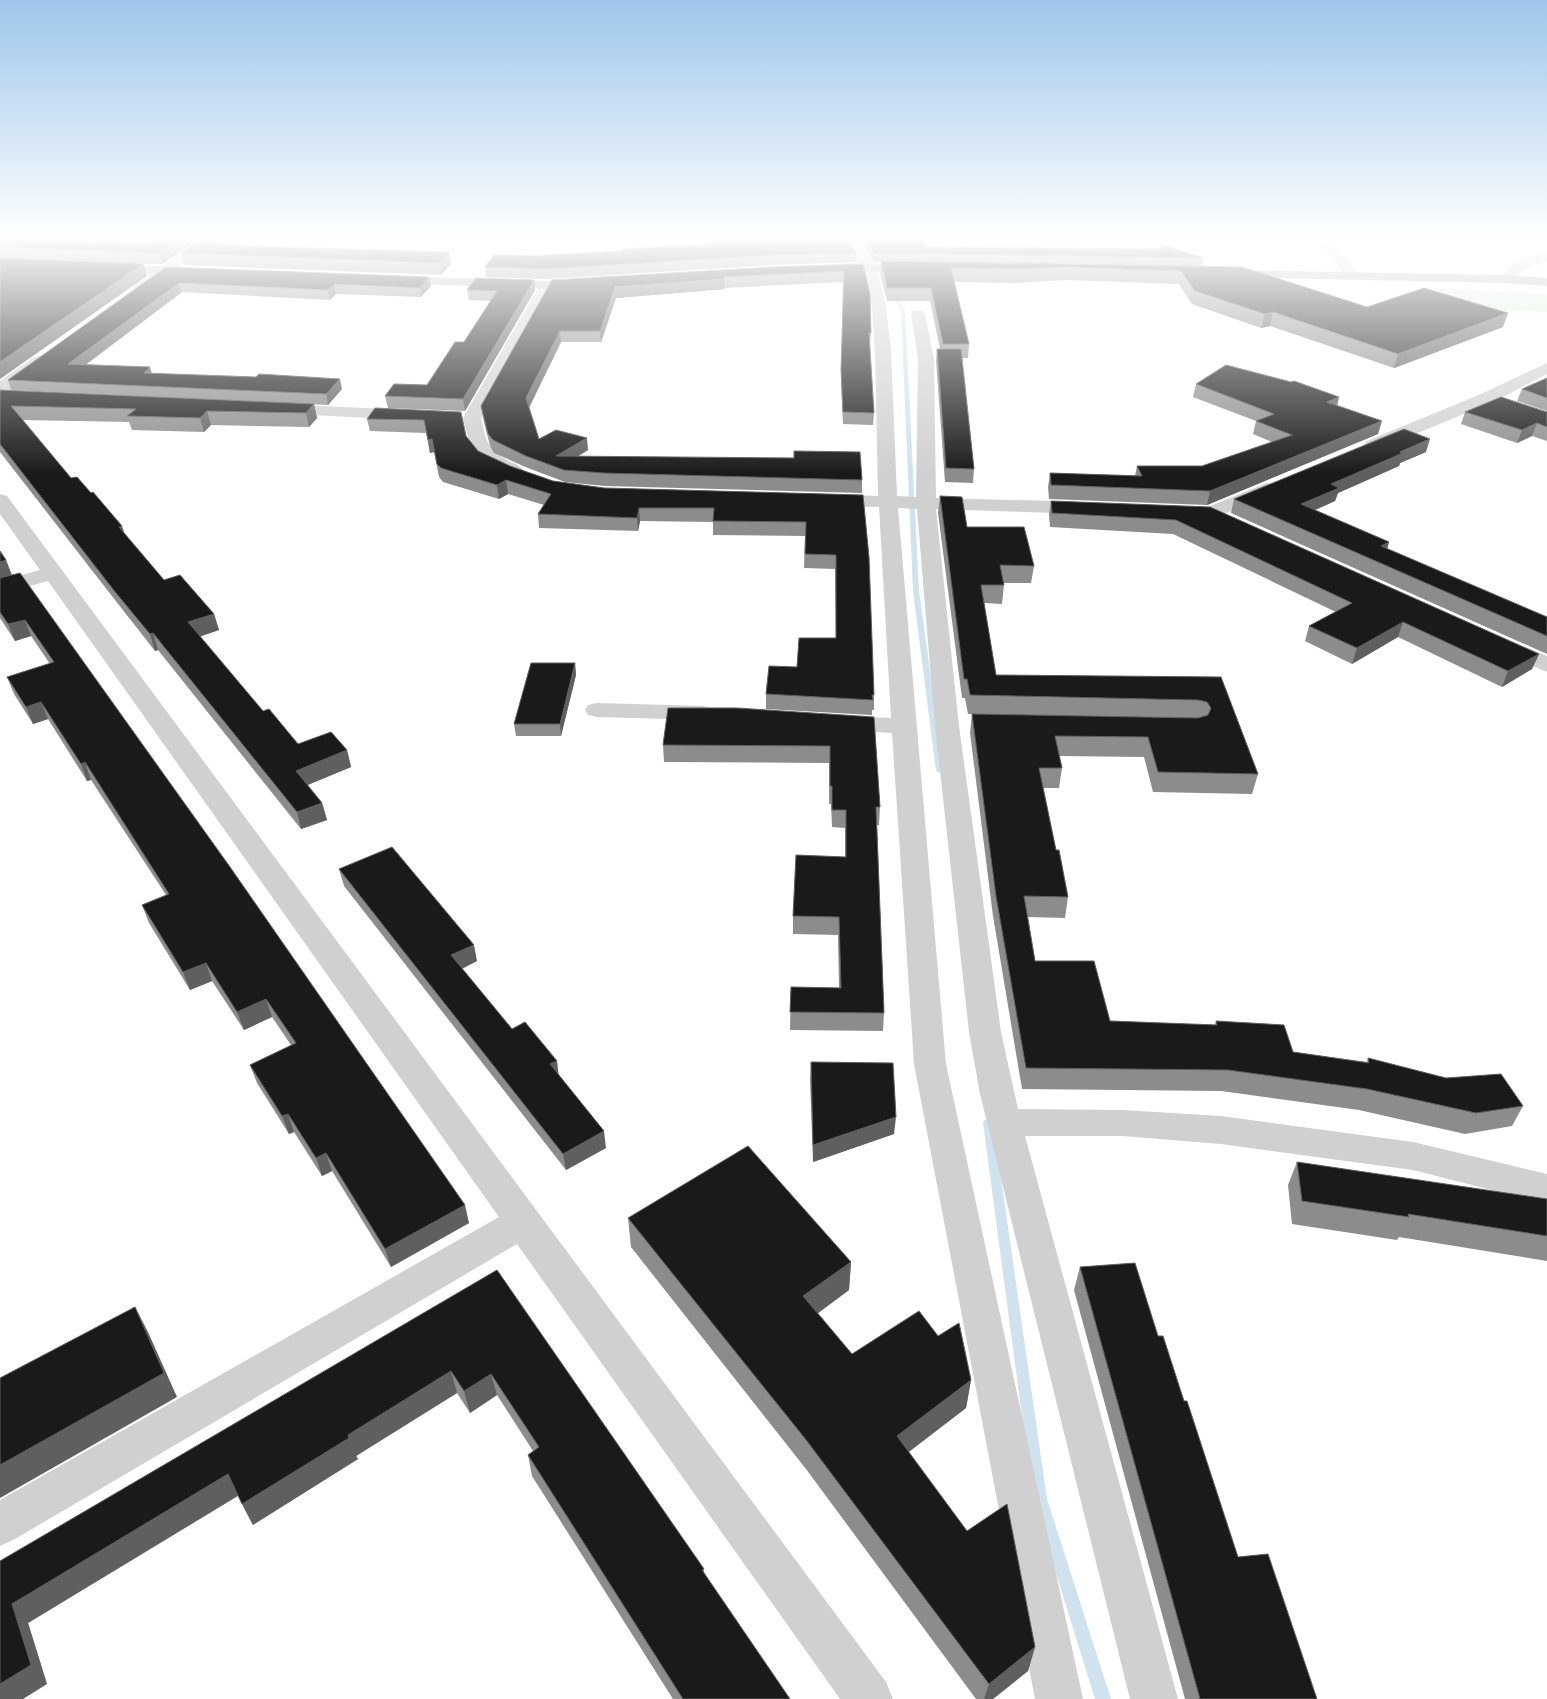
<svg xmlns="http://www.w3.org/2000/svg" width="1547" height="1699" viewBox="0 0 1547 1699" font-family="'Sofia Sans Condensed',sans-serif">
<style>
.green{fill:#e6ecdf}
.lines{fill:none;stroke-linecap:round;stroke-linejoin:round}
.stream{fill:#cfe2ee;fill-rule:evenodd}
.minor{fill:#d0d0d0;fill-rule:evenodd}
.major{fill:#ababab;fill-rule:evenodd}
.wall{fill:#8c8c8c}
.shaded-wall{fill:#5f5f5f}
.building{fill:#1a1a1a;stroke:#5f5f5f}
</style>
<rect width="100%" height="100%" fill="#fff"/>
<polygon class="green" points="1438,289 1547,294 1547,312 1449,307"/>
<g class="lines">
<g class="stream">
<polygon points="891,289 895,290 905,312 919,591 944,771 940,773 936,771 913,591 901,312"/>
<polygon points="988,1119 992,1120 993,1123 1047,1499 1111,1699 1095,1699 1033,1499 983,1123 984,1120"/>
</g>
<g class="minor">
<polygon points="206,236 221,236 145,291 135,291 133,288 135,285"/>
<polygon points="845,236 858,236 860,244 878,272 886,307 891,350 897,496 916,497 918,359 911,314 913,311 923,311 925,314 934,359 936,498 1088,502 1095,504 1098,508 1095,512 1088,514 936,509 959,726 1001,1032 1018,1109 1122,1110 1221,1116 1413,1142 1547,1174 1547,1204 1413,1170 1221,1144 1122,1136 1025,1136 1178,1699 1130,1699 980,1094 969,1032 935,726 917,509 898,508 946,1064 1083,1699 1035,1699 914,1064 892,733 838,730 829,728 826,723 829,718 838,716 891,718 879,507 827,506 820,504 817,500 820,496 827,494 878,496 875,350 872,307 864,272 846,244"/>
<polygon points="1313,236 1326,236 1358,273 1360,276 1358,279 1348,279"/>
<polygon points="1547,252 1547,261 1523,270 1511,282 1501,282 1499,279 1513,264"/>
<path d="M547,281L552,282L554,285L481,418C486,439 487,450 507,460C514,464 520,465 524,471L522,475C513,477 507,474 499,471C473,458 470,445 463,418L540,285L542,282Z"/>
<polygon points="39,356 45,358 47,361 45,364 6,393 0,394 0,381 33,358"/>
<polygon points="1547,363 1547,374 1493,402 1379,449 1373,450 1367,449 1364,445 1367,441 1481,394"/>
<polygon points="279,404 408,410 414,411 417,415 414,419 408,420 273,413 270,409 273,405"/>
<polygon points="1267,483 1274,485 1276,489 1274,493 1217,517 1210,519 1203,517 1200,513 1203,509"/>
<polygon points="0,494 7,496 886,1682 893,1699 840,1699 517,1244 15,1539 0,1546 0,1500 499,1217 48,581 0,594 0,581 40,570 0,514"/>
<polygon points="1503,638 1547,656 1547,672 1495,650 1492,645 1495,640"/>
<polygon points="597,703 703,706 712,708 715,713 712,718 703,720 597,717 588,715 585,710 588,705"/>
</g>
<g class="major">
<polygon points="107,264 199,268 206,272 199,276 102,271 100,268"/>
<polygon points="918,264 925,268 923,271 826,273 819,269 826,265"/>
<polygon points="1226,270 1506,275 1547,278 1547,286 1506,283 1221,277 1219,274 1221,271"/>
<polygon points="392,276 547,281 586,279 591,280 593,283 591,286 586,287 547,289 387,283 385,280"/>
</g>
</g>
<g class="wall">
<polygon points="153,236 203,236 162,264 143,264 147,276 0,258 0,247 142,243"/>
<polygon points="205,236 250,236 236,246 451,264 441,275 184,265 181,253"/>
<polygon points="860,236 922,236 924,247 1159,249 1160,244 1203,258 1202,266 1367,307 1503,327 1394,368 1270,326 1261,328 1192,304 1179,284 1064,280 1014,283 954,282 969,344 968,358 962,358 974,469 973,483 945,482 936,361 937,349 940,349 930,301 887,301 880,274 881,262 874,262 862,243"/>
<polygon points="705,239 856,253 856,262 773,265 547,279 486,277 485,267 531,256 622,251 622,249 705,244"/>
<polygon points="863,264 871,333 870,344 869,344 874,413 873,425 843,424 841,382 843,282 725,288 725,289 616,298 601,342 561,342 529,407 539,439 588,450 578,456 862,480 862,493 605,486 565,482 528,468 494,453 490,446 483,418 481,406 552,280"/>
<polygon points="166,267 429,277 431,286 421,297 336,294 330,300 182,292 85,365 152,373 342,389 328,405 11,390 8,380"/>
<polygon points="534,280 535,290 465,411 388,408 385,396 427,385 464,342 491,301 469,300 467,290"/>
<polygon points="1547,378 1547,411 1517,401 1522,389"/>
<polygon points="1196,384 1339,397 1337,405 1378,434 1207,505 1049,499 1048,487 1050,473 1135,476 1137,466 1202,466 1272,442 1253,434 1256,421 1193,397"/>
<polygon points="0,390 314,404 317,418 309,427 211,425 204,432 132,430 129,422 23,420 71,478 124,534 164,580 214,614 219,630 200,636 263,711 298,744 347,750 351,767 308,785 322,803 327,820 301,829 158,650 155,651 122,609 0,452"/>
<polygon points="1547,411 1547,441 1532,436 1517,443 1461,424 1465,412"/>
<polygon points="461,412 466,436 478,451 510,466 553,481 604,488 863,495 874,695 874,710 872,710 872,715 766,709 766,694 797,667 836,638 835,569 804,568 805,536 713,535 713,522 640,521 638,531 539,528 538,514 544,505 508,494 499,499 443,482 439,477 434,452 430,453 426,433 370,431 367,419"/>
<polygon points="1426,452 1400,463 1399,466 1338,493 1335,501 1315,510 1389,542 1387,549 1547,617 1547,654 1231,513 1234,499"/>
<polygon points="940,496 967,527 1034,566 1031,583 1004,583 1004,585 1002,604 984,603 996,675 1221,677 1258,774 1252,794 1153,792 1144,757 1059,756 1062,768 1059,788 1043,788 1056,850 1068,897 1065,918 1028,917 1035,961 1110,1021 1215,1025 1216,1021 1293,1052 1367,1062 1368,1058 1523,1106 1512,1126 1465,1134 1359,1110 1221,1091 1022,1089 993,916 970,733 972,714 968,714 965,698 962,698 938,513"/>
<polygon points="1051,501 1210,507 1539,654 1532,669 1502,687 1398,637 1352,664 1305,641 1309,626 1336,612 1173,534 1050,527 1049,514"/>
<polygon points="0,551 6,560 12,575 469,1223 391,1267 332,1171 322,1176 294,1132 289,1134 257,1083 250,1065 291,1045 272,1017 244,1030 212,981 190,990 149,923 142,905 166,895 91,780 87,781 48,719 33,724 14,694 7,677 50,664 31,636 15,641 0,618"/>
<polygon points="575,663 576,675 561,736 516,736 514,724"/>
<polygon points="874,717 880,807 879,825 877,825 884,1013 883,1031 790,1030 791,987 839,988 838,935 793,934 793,916 845,857 845,828 832,827 831,804 829,804 829,763 664,762 663,745"/>
<polygon points="339,869 477,961 462,969 512,1029 559,1076 606,1148 566,1170 344,886"/>
<polygon points="811,1062 894,1134 813,1162 810,1079"/>
<polygon points="1297,1162 1547,1199 1547,1261 1399,1237 1397,1240 1292,1224 1288,1185"/>
<polygon points="628,1218 851,1262 849,1290 818,1313 852,1354 971,1380 966,1408 909,1452 1035,1647 1028,1671 993,1699 976,1699 806,1469 631,1247"/>
<polygon points="1080,1267 1158,1336 1184,1401 1238,1557 1317,1699 1185,1699 1074,1290"/>
<polygon points="497,1270 704,1569 704,1573 790,1699 673,1699 532,1476 528,1455 533,1451 497,1395 470,1413 457,1393 356,1456 358,1459 253,1525 238,1496 28,1623 47,1684 0,1561"/>
</g>
<g class="shaded-wall">
<polygon points="183,236 203,236 162,264 159,253"/>
<polygon points="230,236 250,236 222,255 216,245"/>
<polygon points="449,252 451,264 441,275 439,263"/>
<polygon points="143,264 147,276 0,379 0,362"/>
<polygon points="429,277 431,286 421,297 420,288"/>
<polygon points="724,279 725,289 616,298 601,342 600,331 615,287"/>
<polygon points="534,280 535,290 465,411 463,399"/>
<polygon points="179,283 182,292 72,375 68,364"/>
<polygon points="335,284 336,294 330,300 328,290"/>
<polygon points="1273,312 1270,326 1261,328 1265,314"/>
<polygon points="1508,313 1503,327 1394,368 1398,354"/>
<polygon points="560,331 561,342 528,410 526,398"/>
<polygon points="150,367 153,378 144,373"/>
<polygon points="340,379 342,389 328,405 326,394"/>
<polygon points="1339,397 1336,410 1327,402"/>
<polygon points="314,404 317,418 309,427 306,413"/>
<polygon points="207,411 211,425 204,432 200,418"/>
<polygon points="1382,421 1378,434 1207,505 1210,491"/>
<polygon points="1537,423 1532,436 1517,443 1522,430"/>
<polygon points="587,438 588,450 559,468 556,456"/>
<polygon points="432,439 434,452 430,453 428,440"/>
<polygon points="1430,439 1426,452 1400,463 1399,466 1338,493 1335,501 1297,518 1301,504 1331,484 1400,452"/>
<polygon points="506,480 508,494 499,499 497,485"/>
<polygon points="639,508 640,521 638,531 637,518"/>
<polygon points="122,526 127,541 119,527"/>
<polygon points="1389,542 1385,557 1381,546"/>
<polygon points="6,560 12,576 0,579 0,562"/>
<polygon points="214,614 219,630 193,639 188,622"/>
<polygon points="25,620 31,636 15,641 8,624"/>
<polygon points="1403,622 1398,637 1352,664 1357,648"/>
<polygon points="153,633 158,650 155,651 150,634"/>
<polygon points="1539,654 1532,669 1502,687 1508,671"/>
<polygon points="575,663 576,675 561,736 560,724"/>
<polygon points="41,702 48,719 33,724 26,707"/>
<polygon points="347,750 351,767 300,788 296,771"/>
<polygon points="85,762 91,780 87,781 81,764"/>
<polygon points="322,803 327,820 301,829 297,812"/>
<polygon points="474,945 477,961 455,972 451,955"/>
<polygon points="206,963 212,981 190,990 183,972"/>
<polygon points="266,999 272,1017 244,1030 237,1012"/>
<polygon points="557,1061 559,1078 550,1064"/>
<polygon points="288,1114 294,1132 289,1134 282,1116"/>
<polygon points="896,1117 894,1134 813,1162 813,1145"/>
<polygon points="604,1131 606,1148 566,1170 563,1154"/>
<polygon points="326,1153 332,1171 322,1176 316,1158"/>
<polygon points="465,1205 469,1223 391,1267 385,1249"/>
<polygon points="851,1262 849,1290 802,1325 803,1296"/>
<polygon points="135,1307 148,1332 177,1397 0,1498 0,1465"/>
<polygon points="451,1371 457,1393 356,1456 358,1459 253,1525 242,1504 348,1435"/>
<polygon points="491,1374 497,1395 470,1413 464,1391"/>
<polygon points="971,1380 966,1408 894,1463 897,1436"/>
<polygon points="228,1474 239,1495 28,1623 47,1684 23,1699 0,1699 0,1684 12,1604"/>
<polygon points="1035,1647 1028,1671 993,1699 984,1699 989,1684"/>
</g>
<g class="building">
<polygon points="0,236 142,243 153,236 183,236 159,253 0,247"/>
<polygon points="205,236 230,236 216,245 449,252 439,263 181,253"/>
<polygon points="759,236 845,236 856,253 773,255 546,269 485,267 494,255 531,256 622,251 622,249 707,244 705,239"/>
<polygon points="864,236 922,236 924,247 1163,249 1160,244 1203,258 874,253"/>
<polygon points="0,258 143,264 0,362"/>
<polygon points="881,261 1242,267 1367,307 1424,288 1508,313 1398,354 1273,312 1265,314 1195,291 1181,271 1066,267 1015,269 951,268 969,344 943,344 931,288 887,288"/>
<polygon points="863,264 870,294 871,333 869,333 874,413 843,412 841,370 844,271 723,277 724,279 615,287 600,331 560,331 526,398 539,439 556,430 587,438 556,456 794,458 794,451 860,452 862,480 604,473 564,470 526,456 493,440 488,434 481,406 552,280 773,267"/>
<polygon points="166,267 429,277 420,288 335,284 328,290 179,283 68,364 150,367 144,373 256,377 259,374 340,379 326,394 8,380"/>
<polygon points="476,278 534,280 463,399 385,396 394,384 427,385 455,342 464,342 497,291 467,290"/>
<polygon points="937,349 961,349 974,469 946,468"/>
<polygon points="1226,365 1291,382 1294,381 1339,397 1327,402 1382,421 1210,491 1051,485 1050,473 1142,476 1137,466 1202,466 1292,435 1256,421 1274,414 1196,384"/>
<polygon points="1547,378 1547,398 1522,389"/>
<polygon points="0,390 314,404 306,413 207,411 200,418 127,416 136,409 11,406 71,478 77,477 91,493 93,492 122,526 119,527 164,580 180,575 214,614 188,622 263,711 269,709 298,744 331,732 347,750 296,771 322,803 297,812 153,633 150,634 116,593 0,444"/>
<polygon points="1501,397 1547,412 1547,427 1537,423 1522,430 1465,412"/>
<polygon points="375,408 461,412 466,436 478,451 510,466 553,481 604,488 863,495 869,557 874,695 872,695 873,700 766,694 769,666 797,667 799,638 836,638 836,555 805,554 806,522 713,521 714,508 639,508 637,518 538,514 551,494 506,480 497,485 441,468 437,464 432,439 428,440 424,420 367,419"/>
<polygon points="1404,429 1430,439 1400,452 1403,453 1331,484 1339,488 1301,504 1389,542 1381,546 1547,617 1547,636 1234,499"/>
<polygon points="940,496 962,497 967,527 1024,527 1034,566 1000,565 1004,585 981,585 996,675 1221,677 1258,774 1158,772 1148,737 1055,736 1062,768 1039,768 1056,850 1059,850 1068,897 1024,896 1035,961 1094,961 1110,1021 1217,1025 1216,1021 1284,1025 1293,1052 1369,1063 1368,1058 1446,1078 1501,1074 1523,1106 1476,1113 1367,1089 1228,1070 1026,1068 996,896 972,714 1198,718 1208,715 1211,708 1207,702 1198,700 970,695 967,679 964,679"/>
<polygon points="1051,501 1210,507 1539,654 1508,671 1403,622 1357,648 1309,626 1352,603 1176,520 1052,513"/>
<polygon points="0,551 6,560 0,562"/>
<polygon points="20,573 230,867 465,1205 385,1249 326,1153 316,1158 288,1114 282,1116 250,1065 296,1043 266,999 237,1012 206,963 183,972 142,905 169,894 85,762 81,764 41,702 26,707 7,677 54,662 25,620 8,624 0,612 0,578"/>
<polygon points="531,663 575,663 560,724 514,724"/>
<polygon points="668,708 737,708 874,717 880,807 876,807 884,1013 790,1012 791,987 841,988 839,917 793,916 796,855 846,857 846,810 832,810 832,786 830,786 830,746 663,745"/>
<polygon points="392,847 474,945 451,955 512,1029 525,1022 557,1061 550,1064 604,1131 563,1154 339,869"/>
<polygon points="811,1062 893,1063 896,1117 813,1145"/>
<polygon points="748,1146 851,1262 803,1296 852,1354 919,1311 938,1336 959,1323 971,1380 897,1436 967,1531 1007,1504 1035,1647 989,1684 807,1441 628,1218"/>
<polygon points="1297,1162 1547,1199 1547,1236 1408,1214 1409,1217 1302,1201"/>
<polygon points="1135,1263 1158,1336 1163,1336 1184,1401 1187,1401 1238,1557 1268,1554 1317,1699 1200,1699 1080,1267"/>
<polygon points="497,1270 704,1569 702,1570 790,1699 683,1699 528,1455 539,1447 491,1374 464,1391 451,1371 348,1435 349,1438 242,1504 228,1474 12,1604 31,1665 0,1684 0,1561"/>
<polygon points="135,1307 164,1373 0,1465 0,1378"/>
</g>
<linearGradient id="sky" x2="0" y2="1"><stop stop-color="#9ec6ea"/><stop offset="0.5" stop-color="#fff"/><stop offset="1" stop-color="#fff" stop-opacity="0"/></linearGradient>
<rect width="1547" height="474" fill="url(#sky)"/>
</svg>
